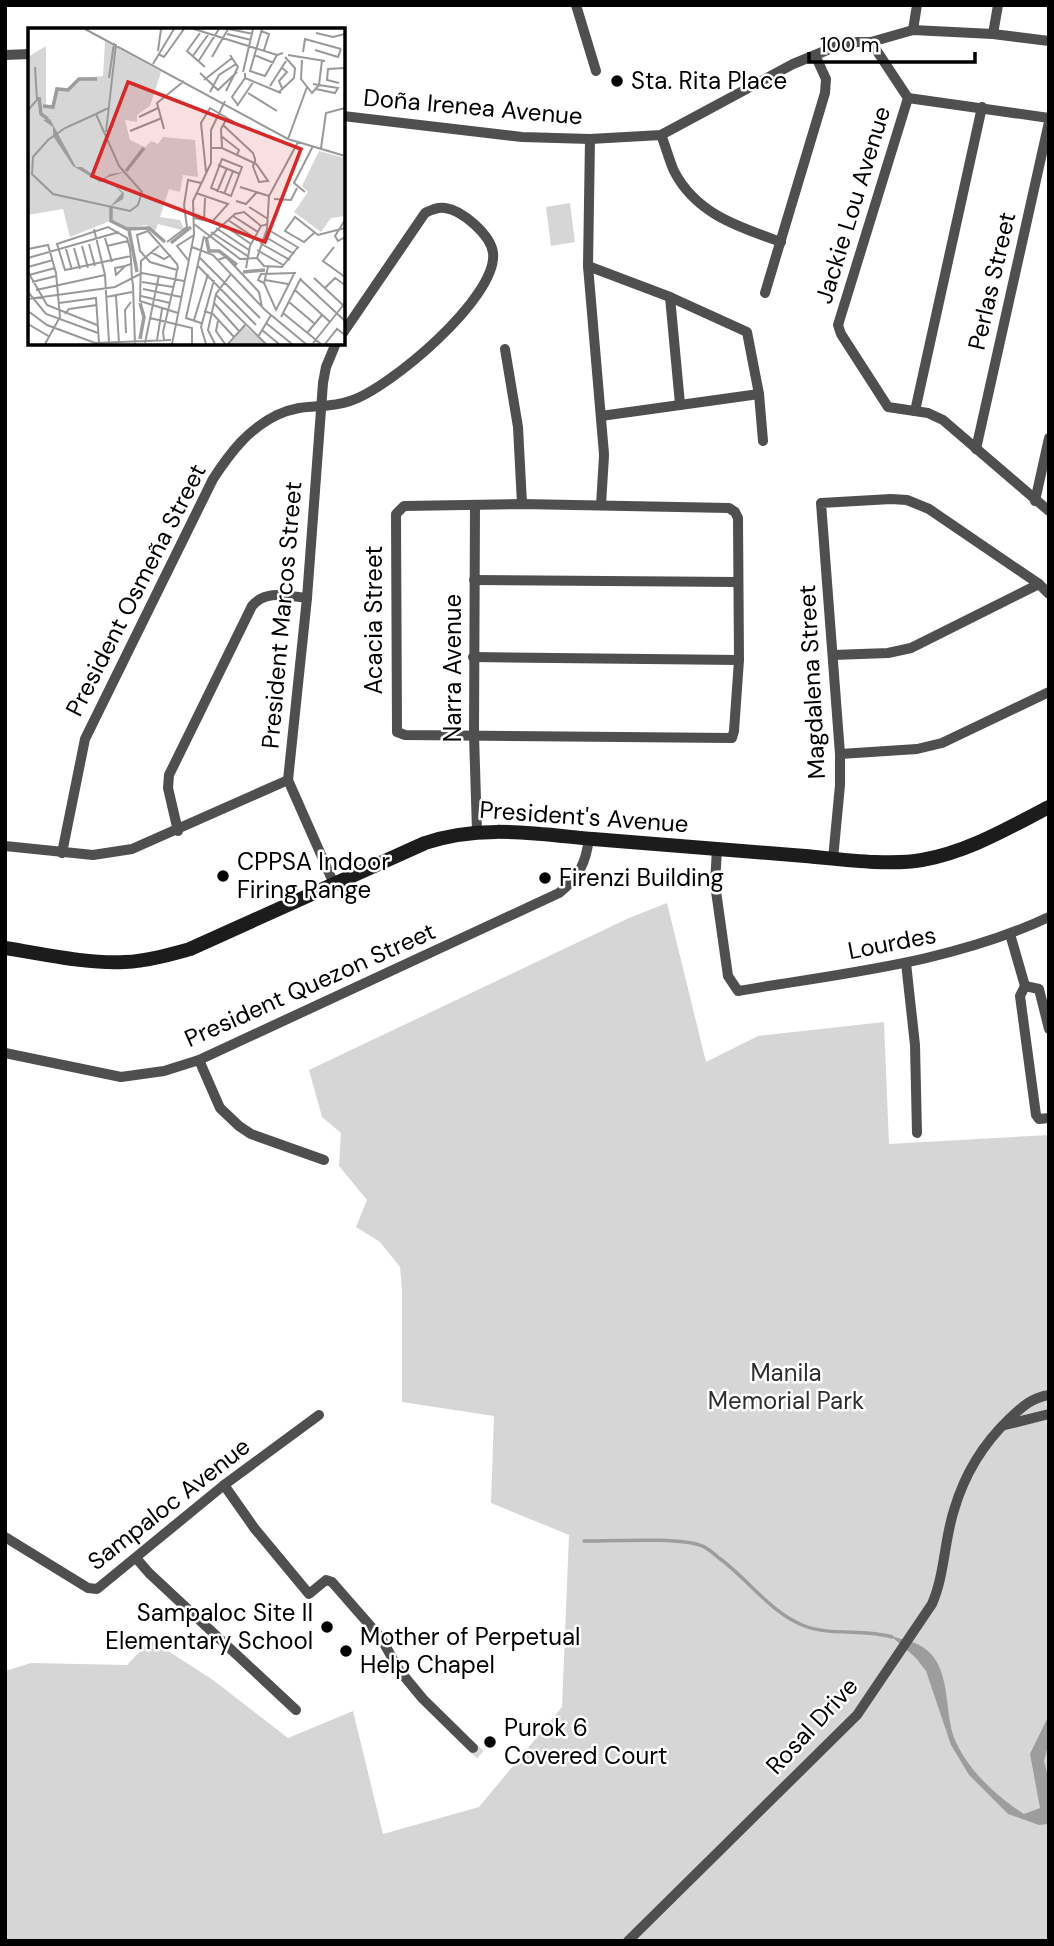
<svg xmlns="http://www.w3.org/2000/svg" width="1054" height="1946" viewBox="0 0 1054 1946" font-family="'DM Sans',sans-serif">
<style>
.green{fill:#d6d6d6}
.water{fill:#9d9d9d}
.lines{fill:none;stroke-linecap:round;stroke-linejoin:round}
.stream{stroke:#9d9d9d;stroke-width:3.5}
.street-tunnel{stroke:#d9d9d9;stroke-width:10;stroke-dasharray:10 5;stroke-linecap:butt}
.street{stroke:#4f4f4f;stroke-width:10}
.secondary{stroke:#1c1c1c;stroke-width:14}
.poi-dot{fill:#000;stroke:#fff;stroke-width:2.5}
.labels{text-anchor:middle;stroke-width:5;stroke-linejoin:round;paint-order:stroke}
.poi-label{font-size:24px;fill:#000;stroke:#fff;text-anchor:start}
.street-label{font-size:24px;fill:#000;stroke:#fff}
.park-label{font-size:24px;fill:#2d2d2d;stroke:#fff}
.inset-river{fill:none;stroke:#9d9d9d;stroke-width:3.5}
.inset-road{fill:none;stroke:#999;stroke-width:2}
.view{fill:#d62828;fill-opacity:0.15;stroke:#d62828;stroke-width:3.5}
.inset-edge{fill:none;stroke:#000;stroke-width:3.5}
</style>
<rect width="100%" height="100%" fill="#fff"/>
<g class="green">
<polygon points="570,203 575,242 551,246 546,207"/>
<polygon points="667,903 706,1062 758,1036 884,1022 889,1144 1049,1135 1049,1941 5,1941 5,1671 31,1663 127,1665 151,1640 213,1680 288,1738 353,1711 383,1834 479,1807 562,1707 569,1535 491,1503 494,1416 402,1402 402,1290 400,1267 380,1242 356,1227 367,1200 339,1166 341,1133 322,1117 309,1070 629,918"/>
</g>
<path class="water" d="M891,1636C900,1639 913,1641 921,1646C953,1664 943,1712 955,1740C968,1770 997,1797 1024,1814L1040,1808L1030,1754L1049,1715V1742L1044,1761L1049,1780V1824L1039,1825L1008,1814L969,1775L951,1745L926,1671L916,1658Z"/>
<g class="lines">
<path class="stream" d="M584,1541C609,1541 682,1537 702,1546C708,1548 714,1554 719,1558C748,1579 769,1611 802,1625C831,1637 863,1628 892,1637"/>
<polyline class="street-tunnel" points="473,1748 484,1758"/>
<g class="street">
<polyline points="576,5 596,71"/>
<polyline points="913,30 917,5"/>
<polyline points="993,34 998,5"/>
<polyline points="871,42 908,98 838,325 841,334 888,407 928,413 943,420 1049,511"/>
<polyline points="5,55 30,54"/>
<polyline points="908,98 1049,118"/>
<polyline points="343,116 522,137 590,139 661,135 793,64 837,46 857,42 871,42 913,30 993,34 1049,41"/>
<path d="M661,135C666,147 669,160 674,171C696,214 739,227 781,242"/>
<polyline points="590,139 588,266 604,454"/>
<polyline points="588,266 670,297 747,332 759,394 763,441"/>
<polyline points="765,293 825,93 826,79 815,55"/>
<polyline points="670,297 680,404"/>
<polyline points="505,349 518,427 522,504"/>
<polyline points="915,411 982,107"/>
<polyline points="601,416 759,394"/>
<polyline points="976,449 1049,122"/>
<polyline points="1035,501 1049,438"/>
<polygon points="522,504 729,508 735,512 738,518 739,660 734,731 732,738 405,735 397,732 396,514 404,506"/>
<polyline points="475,505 474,735 477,831"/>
<polyline points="601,505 604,456"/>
<polyline points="474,580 738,582"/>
<polyline points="833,655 888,653 911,648 1039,584"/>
<polyline points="473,657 739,660"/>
<polyline points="840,754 917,749 942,743 1049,692"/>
<path d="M178,831L168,788L169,775L252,606C266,589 287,596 307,598"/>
<polyline points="5,846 93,855 132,849 288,780"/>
<path d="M717,849L715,884L728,976L738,991C843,973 951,963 1049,917"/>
<path d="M62,853L85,739L213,479C230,453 248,429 277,415C304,402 324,410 350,401C389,389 498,297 493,253C491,235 462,210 445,208C437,207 431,210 425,213L343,333"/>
<polyline points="833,859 840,785 840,754 821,503 891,499 907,500 929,509 1039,584 1049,594"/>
<polyline points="334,884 288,780 307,598 323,383 326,367 336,343"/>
<polyline points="1010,934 1025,986 1020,996 1036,1115 1039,1119 1049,1118"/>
<polyline points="906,963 915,1045 917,1133"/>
<polyline points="1025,986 1039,989 1049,1029"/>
<path d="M5,1053L121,1077L164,1071L199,1060L559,893C579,877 586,863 589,838"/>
<polyline points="199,1060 220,1108 239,1126 251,1134 324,1160"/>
<polyline points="1005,1425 1049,1414"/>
<polyline points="224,1485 255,1529 309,1594 326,1580 332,1582 381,1638 399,1670 423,1699 473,1748"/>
<polyline points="5,1537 88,1588 97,1589 224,1485 319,1415"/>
<polyline points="136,1558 149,1573 296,1710"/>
<path d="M628,1941L857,1715L932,1604C945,1574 944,1541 954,1510C964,1476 983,1444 1009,1419C1022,1407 1031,1398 1049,1395"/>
</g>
<path class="secondary" d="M5,948C44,954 86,964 125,962C147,961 168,955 190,949L425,843C480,824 537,834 593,839C664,845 735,851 805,856C839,859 889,866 922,860C968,852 1008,828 1049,807"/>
</g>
<g class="poi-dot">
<circle cx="617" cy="81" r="7"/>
<circle cx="223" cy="876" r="7"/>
<circle cx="545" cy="878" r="7"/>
<circle cx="327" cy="1627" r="7"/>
<circle cx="346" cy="1651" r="7"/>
<circle cx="490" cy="1742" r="7"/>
</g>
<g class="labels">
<g class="poi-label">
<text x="631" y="89">Sta. Rita Place</text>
<text x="237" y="870">CPPSA Indoor<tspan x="237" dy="28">Firing Range</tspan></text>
<text x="559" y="886">Firenzi Building</text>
<text x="313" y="1621" text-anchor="end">Sampaloc Site II<tspan x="313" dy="28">Elementary School</tspan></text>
<text x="360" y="1645">Mother of Perpetual<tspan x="360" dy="28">Help Chapel</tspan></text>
<text x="504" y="1736">Purok 6<tspan x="504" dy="28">Covered Court</tspan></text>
</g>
<g class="street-label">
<text transform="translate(473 107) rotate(5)" y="8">Doña Irenea Avenue</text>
<text transform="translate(853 205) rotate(-73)" y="8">Jackie Lou Avenue</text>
<text transform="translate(992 281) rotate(-77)" y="8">Perlas Street</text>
<text transform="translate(136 590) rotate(-63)" y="8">President Osmeña Street</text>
<text transform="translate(282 615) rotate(-85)" y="8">President Marcos Street</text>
<text transform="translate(374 620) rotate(-90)" y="8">Acacia Street</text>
<text transform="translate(453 668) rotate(-90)" y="8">Narra Avenue</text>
<text transform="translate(812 682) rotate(-93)" y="8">Magdalena Street</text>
<text transform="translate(584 817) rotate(4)" y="8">President's Avenue</text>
<text transform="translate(892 943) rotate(-11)" y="8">Lourdes</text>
<text transform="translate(310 985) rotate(-24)" y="8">President Quezon Street</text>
<text transform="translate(169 1504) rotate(-38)" y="8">Sampaloc Avenue</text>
<text transform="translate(812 1726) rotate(-47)" y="8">Rosal Drive</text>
</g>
<g class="park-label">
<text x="786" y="1381">Manila<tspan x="786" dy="28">Memorial Park</tspan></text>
</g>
</g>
<g transform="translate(28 28)">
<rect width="317" height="317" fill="#fff"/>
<path d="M77,13L133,44L122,78L109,87V94L97,92L102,112L117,119L123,113L130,116L135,109L167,112L170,149L155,147L152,164L141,161L132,189L152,192L157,203L130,196L127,204L118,197L101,200L82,193L42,209L35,181L0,187V29L18,18V77L23,79L28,61L38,62L51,50L75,48ZM291,123L317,130V188L303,190L293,204L266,184L280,164L274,158ZM217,298L238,316H202Z" fill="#d6d6d6"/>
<path d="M22,91L48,139H54L73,152L82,146L97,144L77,150L96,165L95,171L82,179L94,165L81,153L72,154L45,138L25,108V99L15,92Z" fill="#9d9d9d"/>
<path class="inset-river" d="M11,69L13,86L20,91M15,78L25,79L29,61L40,62L51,51H69M98,143L116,120M83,179V193L99,201L121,200L137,214M101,202L109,244M178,209L181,223H191L209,237M143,215L163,199M215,244L237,242M112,311L116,289L112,275"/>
<path class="inset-road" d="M57,1L260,111L317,128M166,1L249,27M201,1L225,6M234,1L222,43L237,48L249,27L255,25M233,3L241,6L236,22M172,5L159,23L177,39M288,5L305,9L317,6M199,6L223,12M287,22L310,29L313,21M130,23L133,1M275,24L277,11L313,21M130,26L136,29L156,1M226,27L246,35M260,27L297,33M164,29L180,7M184,29L200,1M274,32L273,51L284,65L291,57L294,32M170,34L191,1M125,36L146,1M253,39L259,44L251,53L254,60M215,44L225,1M172,45L190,62L209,44M217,45V50L253,65M81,50L86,15M176,52L204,30M311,55L299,52L300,41L317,40M285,56L310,60L307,65L288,61M242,58L258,33M198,63L210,39L202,27M182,64L191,47L208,36M251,64L266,50L267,40L257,29M220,65L249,83M210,77L204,69L217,50M209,78L226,53M0,82L9,72L7,39M68,86L91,138L114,164L110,177L102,183L25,166L4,146L5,129L20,112L37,100L68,86L78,81H80M111,89L130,80M136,101L129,75L156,53M102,103L134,90M78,104L88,16M193,108L211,122L209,127M260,111L279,59M194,119L193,101L199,90M183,120H194L224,134L228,136L229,137L240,153L231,154L226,141L225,138L226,135L227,134V131L225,125L195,97M293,120L298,85L317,80M194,131L214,139L203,168L183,160ZM190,137L212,146M178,144L173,95L182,80L206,94M212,159L241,168M189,164L199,140M277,164L266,155L285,118M196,166L205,143M246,171L263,172L269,160M208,173L218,176L229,164M221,179L240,191M205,188L230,204M166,190L184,194L200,176L168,165M200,192L227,210M317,192L307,208L310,213L317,209M176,193L177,170M166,196L212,231L229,230M194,196L223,216M188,200L221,222M66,201L77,247L81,315M239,201L271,220M183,204L221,229M286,205L276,214L257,203L267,189L290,207L317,200M236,208L266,226M77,210L84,234M180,210L207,186L216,184L233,198L240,196M139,214L159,199L156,177L160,152L173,155M232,215L262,232M61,216L67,238M54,218L60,240M79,218L100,213M131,218L113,233L112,273L150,285M164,219L185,227L237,282L278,316M270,219L254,239L236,238L229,230L239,201L241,168L270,114M306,219L295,233L317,249M46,220L52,241M0,221L20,217L28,245L32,289L17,316M38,221L44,242M229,222L255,237M123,224L136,231L143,227M103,228L37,242L29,216L80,199L99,210L102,221L103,232L104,251L105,257L107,316M0,230L91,204M172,230L232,290M190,232L198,229L231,264L234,279M161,233L149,218L166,207M97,238L88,247L87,240L97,238L103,236M170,238L228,297M0,239L25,232M240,239L236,255L248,282L267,244M218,240L222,218L233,198M0,244L19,277L69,297M1,247L27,240M286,250L316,278M272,251L317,293M237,252L260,256M4,254L28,248M114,254L145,259M236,255L230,252L233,246L268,245M297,260L307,250L317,257M115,261L153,269M8,262L77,247M267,262L302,294M0,264L18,286L70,305M188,267L238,316M88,268L91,315M113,268L142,275M78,269L104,264M0,271L87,259L114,245L156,253M261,274L287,296M31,275L68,270L71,315M186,275L211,303M0,283L19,297L67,315L143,312M176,283L185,286L206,309M255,285L293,316M37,286L41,281L69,277M253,289L273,250M122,290L164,300V316M166,292L180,246M190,293L188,303L197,316M173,295L158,290L176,208M238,295L264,316M0,296L22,309M234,302L251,316M98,305L97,282L103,274M279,305L294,287M230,309L243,287M129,312L134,281M136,312L135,304L148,248L149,242L150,240L149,236L120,203L109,207L112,223L122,234L149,242M117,315L131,247M285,315L317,275M144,316L166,207L165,173L183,135V102L197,73M178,316L173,299L186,252M187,316L180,302L188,266L203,246M200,316L217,297M297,316L309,301L317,307"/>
<path class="view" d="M100,54L273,121L237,214L64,148Z"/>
<rect width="317" height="317" class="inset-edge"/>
</g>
<rect width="1054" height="1946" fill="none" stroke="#000000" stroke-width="14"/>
<path d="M809 52v10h166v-10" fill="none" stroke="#000000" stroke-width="3.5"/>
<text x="820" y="52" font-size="21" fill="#000000" stroke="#ffffff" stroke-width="5" paint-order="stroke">100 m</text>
</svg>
